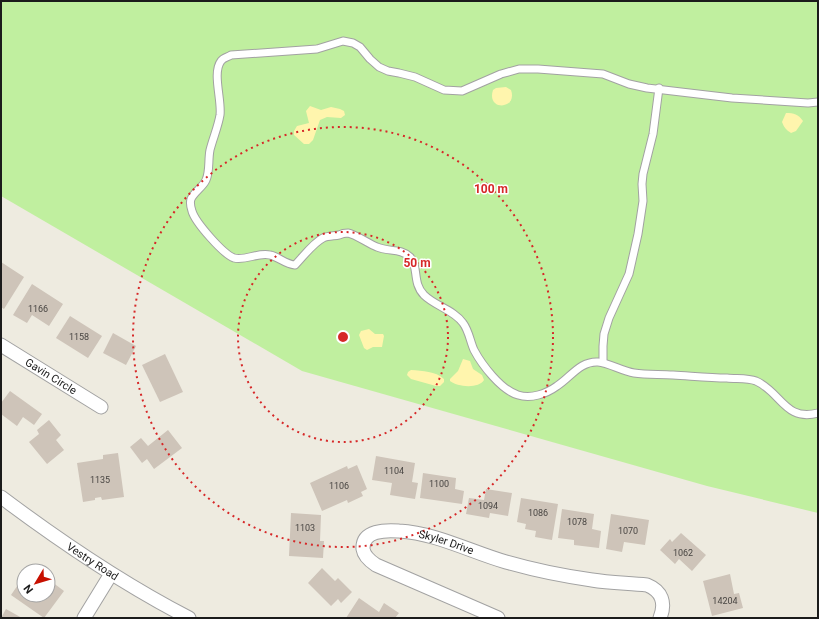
<svg xmlns="http://www.w3.org/2000/svg" width="819" height="619" viewBox="0 0 819 619" font-family="Roboto,sans-serif">
<style>
.grass{fill:#c0ef9f}
.sand{fill:#fff5ad}
.building{fill:#cec4b9}
.lines{fill:none;stroke-linecap:round;stroke-linejoin:round}
.service-casing{stroke:#a2a2a2;stroke-width:9}
.minor-casing{stroke:#a2a2a2;stroke-width:15}
.service{stroke:#fff;stroke-width:7}
.minor{stroke:#fff;stroke-width:13}
.ring{fill:none;stroke:#d62828;stroke-width:2;stroke-dasharray:2 4}
.labels{text-anchor:middle;stroke-width:3;stroke-linejoin:round;paint-order:stroke}
.number-label{font-size:9px;fill:#484542}
.street-label{font-size:11px;fill:#1b1b1b;stroke:#fff}
.centre{fill:#d62828;stroke:#fff;stroke-width:2}
.ring-label{font-size:12px;text-anchor:middle;font-weight:bold;fill:#d62828;stroke:#fff;stroke-width:3;stroke-linejoin:round;paint-order:stroke}
</style>
<rect width="100%" height="100%" fill="#eeebe0"/>
<polygon class="grass" points="1,1 818,1 818,513 707,486 302,371 1,196"/>
<g class="sand">
<path d="M506,87L511,90C518,110 486,111 493,90L496,88Z"/>
<polygon points="310,106 321,110 331,107 340,109 344,111 345,115 341,118 327,117 320,120 313,140 309,144 304,144 294,135 294,131 297,126 309,123 306,111"/>
<path d="M786,113C794,113 798,114 803,121L796,131L791,133C786,130 784,127 782,122Z"/>
<polygon points="369,329 375,334 383,334 384,336 382,347 373,347 367,350 364,348 359,335 361,331"/>
<path d="M463,359L470,361L473,369L482,375L484,380C479,389 457,387 450,381V379L458,371Z"/>
<path d="M411,370C423,371 435,371 444,379V382L440,386H436L411,379L407,375L408,372Z"/>
</g>
<g class="building">
<polygon points="1,262 24,277 4,309 1,307"/>
<polygon points="32,284 63,304 49,326 32,315 27,323 13,315"/>
<polygon points="70,316 102,336 88,358 56,338"/>
<polygon points="113,333 136,346 126,365 103,353"/>
<polygon points="165,354 183,392 160,402 142,365"/>
<polygon points="10,391 42,414 34,425 23,417 17,426 1,414 1,403"/>
<polygon points="49,420 61,435 56,440 64,450 47,464 29,442 39,434 37,430"/>
<polygon points="168,430 182,448 154,469 147,459 142,463 130,447 141,438 148,446"/>
<polygon points="118,453 124,497 102,500 101,497 95,498 95,500 83,502 77,463 103,459 103,455"/>
<polygon points="376,456 415,463 412,482 418,483 415,499 390,495 392,483 372,480"/>
<polygon points="357,465 367,489 361,492 363,496 348,503 347,500 322,511 310,483 347,466 348,469"/>
<polygon points="423,473 456,478 455,489 464,491 462,504 420,498"/>
<polygon points="486,489 512,493 508,516 490,513 489,518 466,514 469,498 484,500"/>
<polygon points="521,498 558,504 552,540 535,537 536,531 525,529 526,524 517,522"/>
<polygon points="562,509 594,514 592,529 601,531 599,548 574,545 574,540 558,538"/>
<polygon points="291,513 321,515 320,541 324,541 323,558 289,556"/>
<polygon points="611,514 649,520 645,545 624,542 622,552 606,549"/>
<polygon points="681,533 706,555 692,571 679,559 675,564 660,550 670,539 672,542"/>
<polygon points="322,568 335,581 338,578 352,592 341,603 338,599 331,606 308,583"/>
<polygon points="730,574 734,594 739,593 743,608 712,616 703,581"/>
<polygon points="24,576 24,595 48,595 48,579 64,591 44,618 11,595"/>
<polygon points="359,598 379,612 384,603 399,613 395,618 346,618"/>
<polygon points="6,609 22,618 1,618"/>
</g>
<g class="lines">
<g class="service-casing">
<g id="service">
<path d="M818,102L808,103L732,98L647,88L629,84L603,74L538,69H519L501,74L462,91L444,90L415,77L399,73L388,71L379,67L370,59L360,47L353,43L343,41L317,49L231,55C228,57 223,58 221,61C212,73 222,100 220,115C218,127 213,138 210,150C208,160 210,171 206,180C203,187 194,192 191,199C190,202 191,208 192,211C195,222 223,254 234,258C246,261 258,252 270,255C279,257 285,264 295,265C303,257 313,243 323,238C327,236 334,236 339,235C341,234 345,233 348,233C355,234 369,244 377,247C388,252 401,248 410,257C419,266 412,283 424,295C435,306 454,310 463,323C469,331 470,341 474,350C482,365 501,390 518,395C531,399 546,394 557,386C571,377 580,361 598,362C609,363 622,371 634,373C647,375 660,374 673,375C691,376 709,378 727,378C736,379 748,378 756,381C781,392 785,422 818,413"/>
<polyline points="603,362 603,346 604,334 609,318 629,274 638,234 643,201 642,184 643,174 653,134 659,88"/>
</g>
</g>
<g class="minor-casing">
<g id="minor">
<path id="s1" d="M1,345L101,407"/>
<path id="s2" d="M1,497C61,542 123,584 189,618"/>
<polyline points="84,618 111,574"/>
<path id="s3" d="M498,618L376,565C370,561 364,556 363,549C362,530 386,530 399,531C436,533 471,552 506,562C534,570 563,576 592,580C610,583 628,583 647,585C662,591 666,603 660,618"/>
</g>
</g>
<use href="#service" class="service"/>
<use href="#minor" class="minor"/>
</g>
<g class="ring">
<circle cx="343" cy="337" r="105"/>
<circle cx="343" cy="337" r="210"/>
</g>
<g class="labels">
<g class="number-label">
<text x="38" y="312">1166</text>
<text x="79" y="340">1158</text>
<text x="394" y="474">1104</text>
<text x="100" y="483">1135</text>
<text x="439" y="487">1100</text>
<text x="339" y="489">1106</text>
<text x="488" y="509">1094</text>
<text x="538" y="516">1086</text>
<text x="577" y="525">1078</text>
<text x="305" y="531">1103</text>
<text x="628" y="534">1070</text>
<text x="683" y="556">1062</text>
<text x="725" y="604">14204</text>
</g>
<g class="street-label">
<text dy="4" stroke="none"><textPath href="#s1" startOffset="59">Gavin Circle</textPath></text>
<text dy="4" stroke="none"><textPath href="#s3" startOffset="249">Skyler Drive</textPath></text>
<text dy="4" stroke="none"><textPath href="#s2" startOffset="112">Vestry Road</textPath></text>
</g>
</g>
<circle cx="343" cy="337" r="6" class="centre"/>
<g class="ring-label">
<text x="491" y="193">100 m</text>
<text x="417" y="267">50 m</text>
</g>
<rect width="819" height="619" fill="none" stroke="#1b1b1b" stroke-width="4"/>
<g transform="translate(36 583) rotate(232)"><circle r="19" fill="#ffffff" stroke="#a4a4a4"/>
<path d="M0-3L7 15L0 10L-7 15Z" fill="#c71000"/>
<text y="-6" font-size="11" font-weight="bold" text-anchor="middle" fill="#1b1b1b">N</text>
</g>
</svg>
